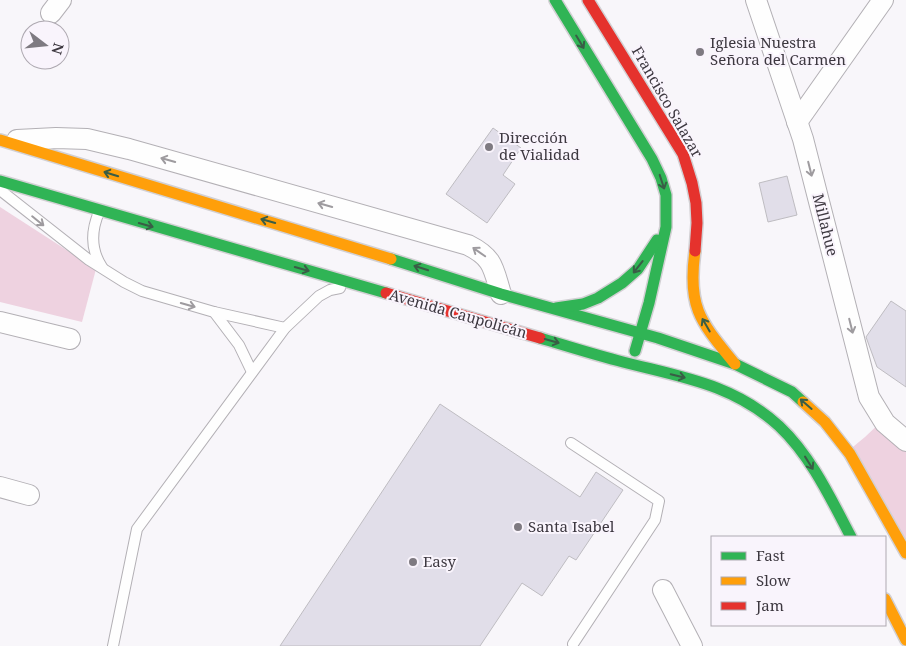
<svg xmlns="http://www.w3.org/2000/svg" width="906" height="646" viewBox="0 0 906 646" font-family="'Noto Serif',serif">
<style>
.green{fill:#eed2e0}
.building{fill:#e1dee9;stroke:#bebcc1}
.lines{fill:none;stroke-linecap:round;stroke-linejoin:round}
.lane-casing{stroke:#b3b0b5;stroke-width:12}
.street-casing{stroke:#b3b0b5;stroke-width:22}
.fast-casing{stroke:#d2d0d3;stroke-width:14}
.slow-casing{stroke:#d2d0d3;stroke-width:14}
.jam-casing{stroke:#d2d0d3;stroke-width:14}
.lane{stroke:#fefefe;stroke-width:10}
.street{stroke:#fefefe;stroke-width:20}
.fast{stroke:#30b455;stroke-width:11}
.slow{stroke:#ff9f0a;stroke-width:11}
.jam{stroke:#e5322d;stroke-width:11}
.oneway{stroke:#395d46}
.oneway2{stroke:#9e9b9f}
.poi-dot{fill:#7e7a81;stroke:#f9f4fc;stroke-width:2}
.labels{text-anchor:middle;stroke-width:4;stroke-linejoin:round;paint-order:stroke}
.poi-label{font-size:15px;fill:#3d3840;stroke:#f9f4fc;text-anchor:start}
.street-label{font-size:15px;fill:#3d3840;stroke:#f9f4fc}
</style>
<rect width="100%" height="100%" fill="#f8f6fa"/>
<g class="green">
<polygon points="0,207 96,269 82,322 0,302"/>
<polygon points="883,420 906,440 906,553 848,451 865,437"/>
</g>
<g class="building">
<polygon points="493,128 521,148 503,175 515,184 487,223 446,194"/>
<polygon points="787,176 797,215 768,222 759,183"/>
<polygon points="891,301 906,311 906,387 877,367 866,337"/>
<polygon points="440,404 580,497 596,472 623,490 576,560 569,556 542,596 522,583 480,646 280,646"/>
</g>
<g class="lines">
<g class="lane-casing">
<g id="lane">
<polyline points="0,190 89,260 124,282 142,291 214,312 239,345 252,372"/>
<path d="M99,212C91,231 90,249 102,267"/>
<polyline points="214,312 285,328"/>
<polyline points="571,443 659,501 655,520 573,644"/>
<polyline points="113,646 137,529 285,328 319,296 330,290 340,288"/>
</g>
</g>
<g class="street-casing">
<g id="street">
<polyline points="756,0 803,139 869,397 885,423 906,441"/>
<polyline points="51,13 61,0"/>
<polyline points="797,122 883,0"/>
<path d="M17,140L56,138L87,139L129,149L468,245C494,258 493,268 501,294"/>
<polyline points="0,322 70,339"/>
<polyline points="0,487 29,495"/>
<polyline points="663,590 692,646"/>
</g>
</g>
<g class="fast-casing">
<g id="fast">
<polyline points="555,0 652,159 661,178 666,195 666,227 649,303 635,351"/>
<polyline points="0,181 386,293"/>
<polyline points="391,259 501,294 658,338 735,364 792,392 803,402"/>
<polyline points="556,308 583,304 598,298 622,283 638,269 657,240"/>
<path d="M540,338C567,346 595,355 623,362C681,377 733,384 779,426C811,456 831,499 851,537"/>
</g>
</g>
<g class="slow-casing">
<g id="slow">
<polyline points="0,140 391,259"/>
<path d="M695,251C687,308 701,322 735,364"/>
<polyline points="803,402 825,422 850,454 906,553"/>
<polyline points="885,599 906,640"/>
</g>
</g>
<g class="jam-casing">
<g id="jam">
<polyline points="588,0 683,154 692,183 696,203 697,223 695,251"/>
<polyline points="386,293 540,338"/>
</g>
</g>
<use href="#lane" class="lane"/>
<use href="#street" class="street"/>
<use href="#fast" class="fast"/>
<use href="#slow" class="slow"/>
<use href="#jam" class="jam"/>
</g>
<defs><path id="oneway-shaft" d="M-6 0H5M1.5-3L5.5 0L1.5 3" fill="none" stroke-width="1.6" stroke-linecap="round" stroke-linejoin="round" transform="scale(1.25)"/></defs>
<g class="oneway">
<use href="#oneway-shaft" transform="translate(580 42) rotate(59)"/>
<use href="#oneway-shaft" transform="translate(111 174) rotate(-163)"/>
<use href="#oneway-shaft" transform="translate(662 182) rotate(72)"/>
<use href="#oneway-shaft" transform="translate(268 221) rotate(-164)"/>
<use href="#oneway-shaft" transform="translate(146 225) rotate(16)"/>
<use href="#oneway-shaft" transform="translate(638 267) rotate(128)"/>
<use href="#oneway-shaft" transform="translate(421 268) rotate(-162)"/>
<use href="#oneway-shaft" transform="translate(302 269) rotate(16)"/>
<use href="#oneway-shaft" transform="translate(706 325) rotate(-120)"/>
<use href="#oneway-shaft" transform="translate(552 341) rotate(16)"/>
<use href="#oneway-shaft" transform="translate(678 376) rotate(14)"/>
<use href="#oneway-shaft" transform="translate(806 404) rotate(-139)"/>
<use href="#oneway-shaft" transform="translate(809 463) rotate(58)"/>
</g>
<g class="oneway2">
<use href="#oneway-shaft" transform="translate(168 160) rotate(-164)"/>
<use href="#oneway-shaft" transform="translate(810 169) rotate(76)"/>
<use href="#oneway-shaft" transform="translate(325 205) rotate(-164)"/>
<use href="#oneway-shaft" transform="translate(38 221) rotate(39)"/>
<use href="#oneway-shaft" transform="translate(479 252) rotate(-145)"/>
<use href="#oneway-shaft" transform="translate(188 305) rotate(16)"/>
<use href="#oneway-shaft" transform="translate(851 326) rotate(76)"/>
</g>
<g class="poi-dot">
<circle cx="700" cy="52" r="5"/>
<circle cx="489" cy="147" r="5"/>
<circle cx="518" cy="527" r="5"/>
<circle cx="413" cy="562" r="5"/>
</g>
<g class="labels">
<g class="poi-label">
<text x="710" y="48">Iglesia Nuestra<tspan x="710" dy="17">Señora del Carmen</tspan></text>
<text x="499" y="143">Dirección<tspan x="499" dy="17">de Vialidad</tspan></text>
<text x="528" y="532">Santa Isabel</text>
<text x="423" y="567">Easy</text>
</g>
<g class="street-label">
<text transform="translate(667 102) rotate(60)" y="5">Francisco Salazar</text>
<text transform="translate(825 225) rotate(76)" y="5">Millahue</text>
<text transform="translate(458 314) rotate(16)" y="5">Avenida Caupolicán</text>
</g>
</g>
<rect x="711" y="536" width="175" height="90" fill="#f9f4fc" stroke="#aea9b1"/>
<rect x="721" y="552" width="25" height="8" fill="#30b455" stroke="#aea9b1"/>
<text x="756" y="561" font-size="15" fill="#3d3840">Fast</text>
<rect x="721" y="577" width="25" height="8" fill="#ff9f0a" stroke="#aea9b1"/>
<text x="756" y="586" font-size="15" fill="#3d3840">Slow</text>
<rect x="721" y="602" width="25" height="8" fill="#e5322d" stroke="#aea9b1"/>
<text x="756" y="611" font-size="15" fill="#3d3840">Jam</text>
<g transform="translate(45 45) rotate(106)"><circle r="24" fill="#f9f4fc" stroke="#aea9b1"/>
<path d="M0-4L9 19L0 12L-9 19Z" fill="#7e7a81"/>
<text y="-8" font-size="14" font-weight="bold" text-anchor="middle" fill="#3d3840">N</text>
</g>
</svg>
